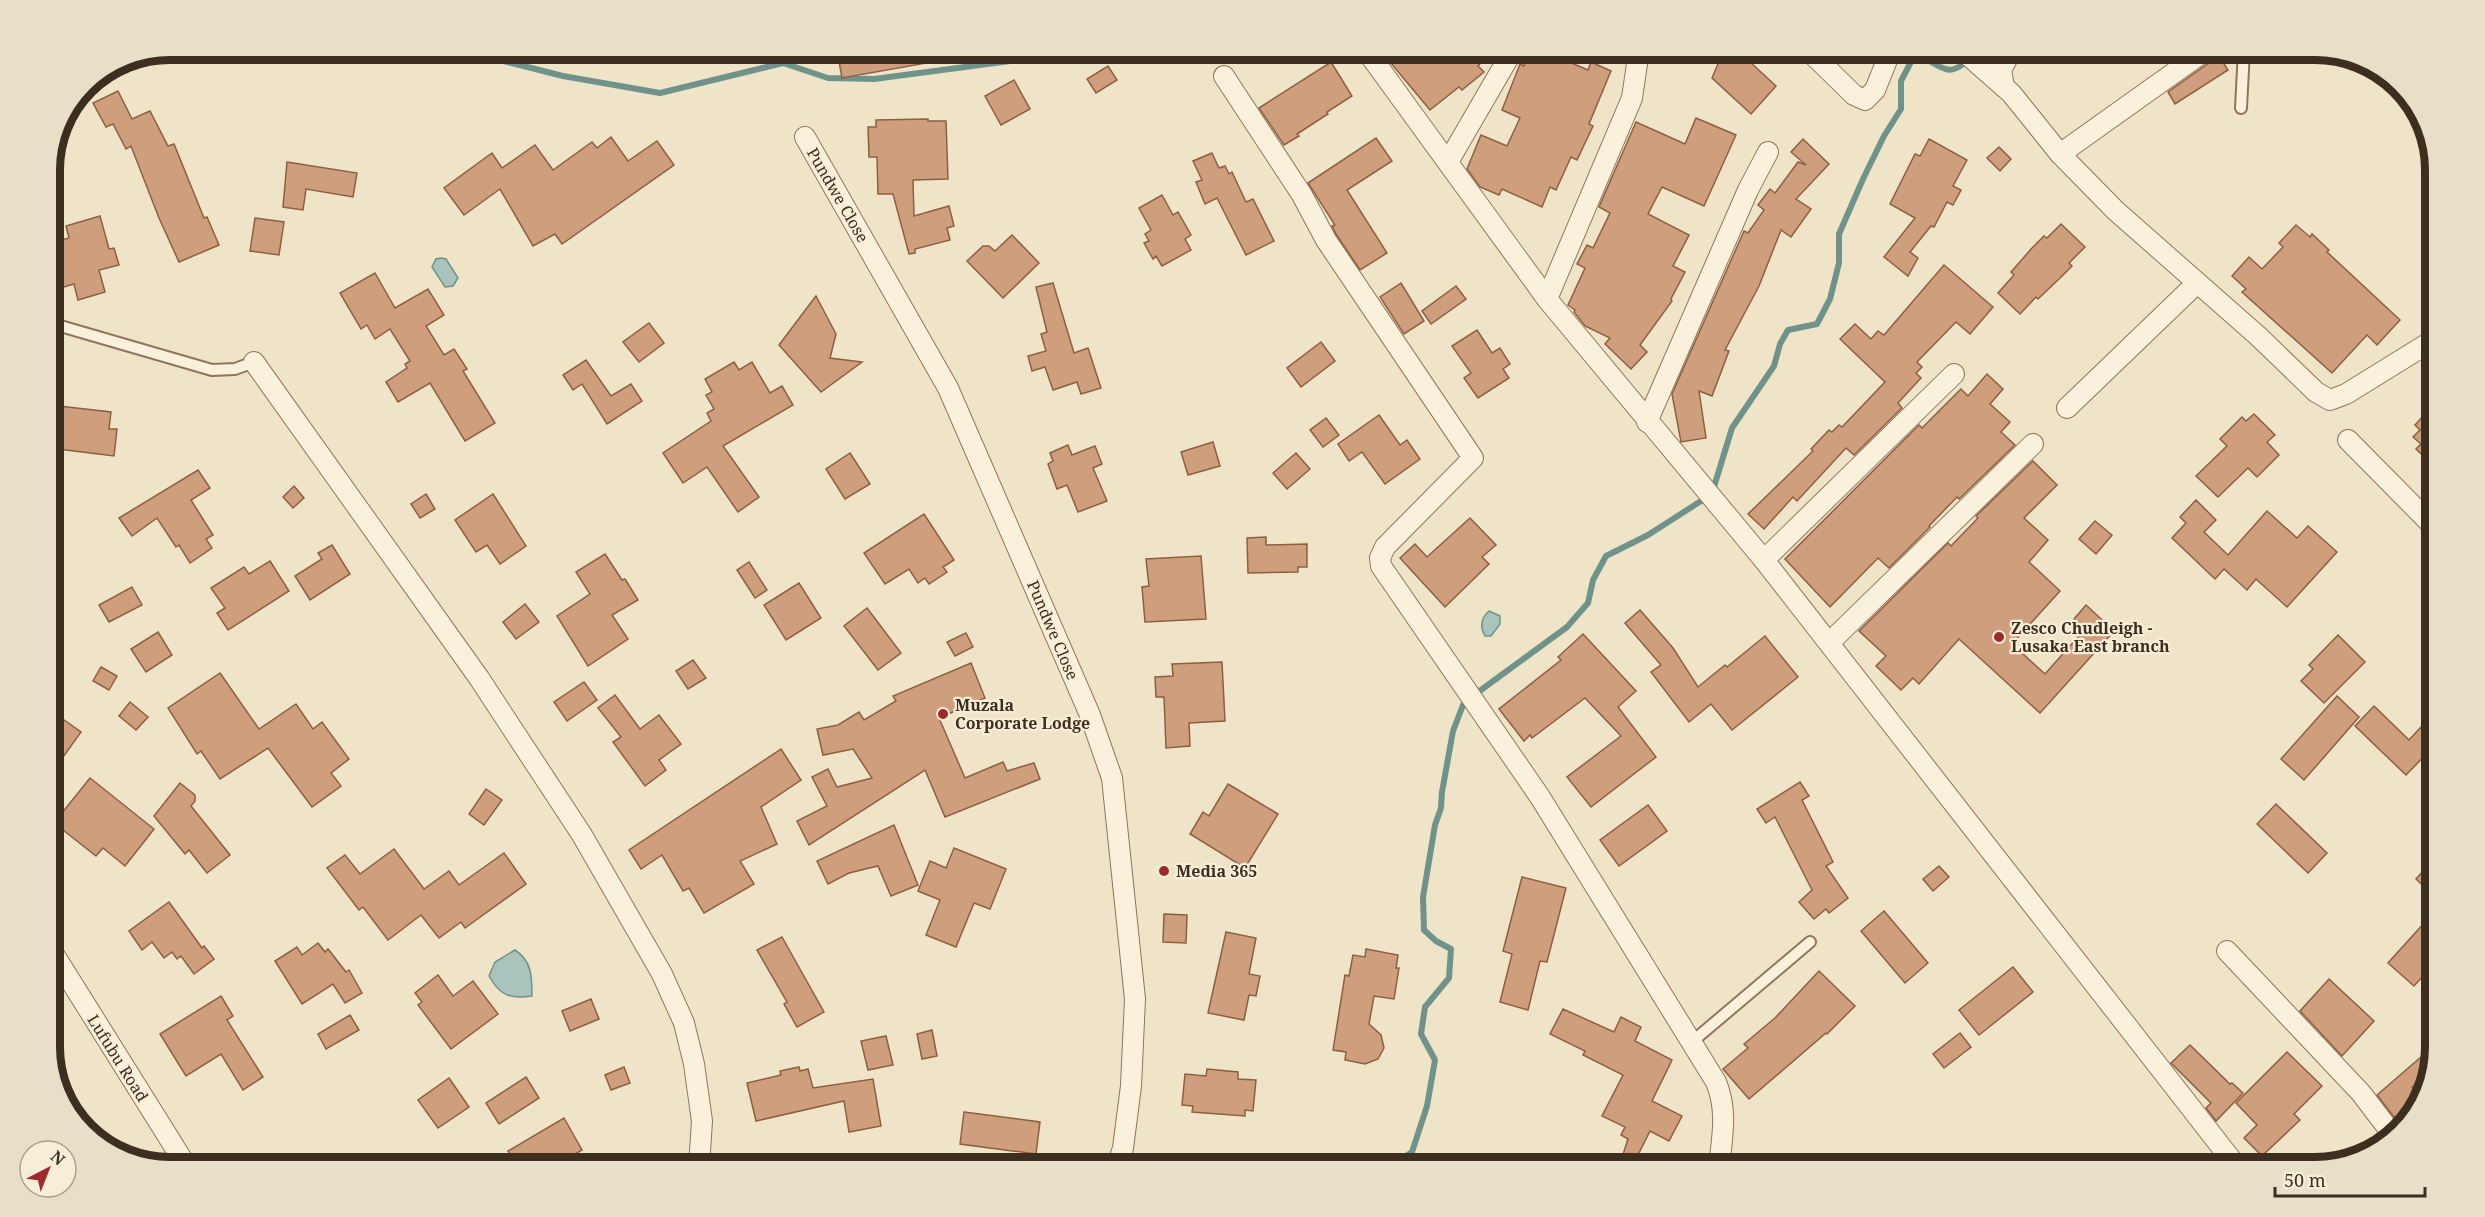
<svg xmlns="http://www.w3.org/2000/svg" width="2485" height="1217" viewBox="0 0 2485 1217" font-family="'Noto Serif',serif">
<style>
.water{fill:#a9c4bc;stroke:#6f938a;stroke-width:1.5}
.lines{fill:none;stroke-linecap:round;stroke-linejoin:round}
.stream{stroke:#6f938a;stroke-width:6}
.building{fill:#cf9f7d;stroke:#8d5f41;stroke-width:1.5}
.lane-casing{stroke:#8d765c;stroke-width:14}
.street-casing{stroke:#8d765c;stroke-width:22}
.lane{stroke:#faf1dc;stroke-width:10}
.street{stroke:#faf1dc;stroke-width:20}
.poi-dot{fill:#9e2a2b;stroke:#f7eed8;stroke-width:2}
.labels{text-anchor:middle;stroke-width:4.5;stroke-linejoin:round;paint-order:stroke}
.street-label{font-size:16px;fill:#3d2e20;stroke:#f7eed8}
.poi-label{font-size:16px;font-weight:bold;fill:#3d2e20;stroke:#f7eed8;text-anchor:start}
.rim{fill:none;stroke:#3d2e20;stroke-width:8}
</style>
<rect width="100%" height="100%" fill="#f0e4c8"/>
<g class="water">
<polygon points="441,258 446,259 458,278 453,286 445,287 432,267 436,259"/>
<path d="M1489,611L1500,616V624L1491,636H1485C1480,627 1481,618 1489,611Z"/>
<path d="M515,950C532,961 532,977 532,996C510,999 500,996 489,976L495,962Z"/>
</g>
<g class="lines">
<g class="stream">
<polyline points="460,50 563,76 660,93 783,63 828,78 874,79 1048,56 1073,50"/>
<path d="M1713,490L1732,428L1774,366L1780,344L1788,330L1817,324L1830,299L1839,263V234L1863,179L1884,136L1901,109V81L1913,58C1934,54 1942,81 1963,64"/>
<polyline points="1481,690 1567,627 1588,603 1593,580 1606,556 1648,535 1701,501"/>
<polyline points="1390,1167 1412,1152 1427,1106 1435,1060 1421,1034 1425,1007 1449,978 1451,949 1436,941 1424,930 1423,897 1435,825 1441,808 1442,792 1453,731 1463,705"/>
</g>
</g>
<g class="building">
<polygon points="837,50 954,50 955,58 842,78"/>
<polygon points="1380,50 1492,50 1478,66 1484,72 1462,90 1459,87 1430,110"/>
<polygon points="1530,50 1557,50 1555,56 1588,70 1591,62 1611,71 1589,124 1593,126 1577,160 1571,157 1556,190 1550,187 1542,207 1502,189 1499,195 1480,187 1467,169 1481,135 1507,146 1520,118 1502,110 1520,64 1524,66"/>
<polygon points="1724,50 1737,50 1776,86 1751,114 1712,78"/>
<polygon points="2217,53 2228,70 2175,104 2168,92 2213,60"/>
<polygon points="1331,62 1352,96 1327,112 1328,114 1297,134 1299,136 1284,145 1259,108"/>
<polygon points="1108,66 1117,80 1096,93 1087,79"/>
<polygon points="1014,80 1030,109 1001,125 985,96"/>
<polygon points="118,91 132,119 150,111 168,146 174,144 204,218 207,217 219,245 179,262 159,218 131,146 126,149 113,124 106,127 93,103"/>
<polygon points="1696,118 1736,135 1704,206 1662,187 1648,214 1689,235 1673,266 1685,272 1671,299 1672,301 1640,345 1647,352 1631,369 1605,344 1610,338 1585,326 1574,312 1575,310 1568,305 1585,268 1577,264 1587,245 1593,248 1610,213 1599,207 1636,122 1685,144"/>
<polygon points="928,119 928,121 946,121 948,179 913,180 914,216 949,206 954,226 947,228 950,240 915,249 915,253 909,254 893,194 878,194 877,157 869,157 868,127 876,127 876,120"/>
<polygon points="611,137 628,161 657,141 674,165 562,244 555,234 533,246 500,189 464,215 444,188 492,153 502,168 535,145 553,170 592,142 597,148"/>
<polygon points="1376,138 1392,161 1347,190 1387,253 1360,270 1336,234 1332,226 1335,225 1308,183"/>
<polygon points="1803,139 1829,164 1796,199 1811,209 1791,237 1781,230 1759,286 1725,350 1729,351 1712,396 1699,391 1706,438 1681,442 1672,394 1744,231 1748,233 1764,210 1758,205 1770,189 1775,193 1798,162 1806,165 1791,152"/>
<polygon points="1929,139 1967,160 1953,186 1961,190 1953,205 1947,202 1934,227 1931,226 1910,252 1918,258 1908,276 1884,257 1915,218 1890,204 1915,154 1920,156"/>
<polygon points="1999,147 2011,159 2000,171 1987,158"/>
<polygon points="1212,153 1219,168 1225,166 1229,174 1232,172 1246,202 1253,199 1274,241 1246,255 1217,198 1205,204 1196,182 1202,180 1193,161"/>
<polygon points="287,162 357,173 353,197 306,189 303,210 283,207"/>
<polygon points="1162,195 1173,215 1178,212 1191,235 1185,239 1191,250 1162,266 1156,256 1153,259 1144,243 1149,241 1145,234 1151,230 1139,208"/>
<polygon points="100,216 109,249 114,248 119,265 99,270 105,292 78,300 74,284 50,291 50,243 69,238 66,226"/>
<polygon points="255,218 284,222 279,255 250,251"/>
<polygon points="2061,224 2085,247 2069,263 2072,266 2060,278 2038,299 2036,297 2020,314 1998,293 2014,275 2011,272 2032,248 2044,236 2047,238"/>
<polygon points="2296,225 2310,237 2312,234 2329,250 2327,252 2400,320 2377,345 2367,335 2332,373 2242,292 2246,289 2232,276 2249,257 2262,269 2283,247 2279,243"/>
<polygon points="1012,235 1039,263 1003,298 967,261 983,246 989,246 995,251"/>
<polygon points="1944,265 1993,307 1970,334 1956,322 1917,362 1922,367 1916,373 1921,378 1898,403 1902,408 1854,455 1846,448 1797,501 1793,497 1764,529 1748,514 1813,451 1811,449 1829,430 1832,432 1839,425 1842,427 1885,382 1840,339 1855,324 1871,339 1878,331 1884,335"/>
<polygon points="375,273 395,308 428,289 444,315 426,326 444,355 454,349 467,369 463,371 495,423 465,441 430,383 398,402 386,382 407,368 405,364 410,361 390,329 375,339 367,325 361,329 340,293"/>
<polygon points="1053,283 1074,353 1088,348 1101,388 1081,394 1077,382 1053,390 1045,367 1032,371 1028,356 1046,351 1041,334 1047,332 1036,287"/>
<polygon points="1401,283 1424,321 1404,334 1380,297"/>
<polygon points="1456,286 1466,299 1431,324 1422,311"/>
<polygon points="816,296 836,334 830,358 862,362 821,392 779,345"/>
<polygon points="649,323 664,343 639,362 623,342"/>
<polygon points="1477,330 1492,353 1500,348 1510,364 1503,369 1509,378 1478,398 1464,378 1471,373 1452,346"/>
<polygon points="1321,342 1335,361 1301,387 1287,368"/>
<polygon points="586,360 611,396 631,384 642,401 607,424 582,384 573,390 563,375"/>
<polygon points="734,362 739,370 752,362 770,393 782,386 793,405 723,446 759,497 738,512 707,467 683,483 663,453 711,421 707,413 714,409 706,395 712,392 705,379"/>
<polygon points="1987,374 2003,389 1990,404 2010,422 2001,432 2015,445 1959,499 1957,497 1929,526 1930,527 1889,568 1878,558 1830,607 1785,559 1919,425 1922,428 1961,389 1968,396"/>
<polygon points="2435,403 2435,467 2416,449 2421,444 2413,437 2420,430 2415,425"/>
<polygon points="50,405 111,412 109,429 117,429 114,456 50,448"/>
<polygon points="2254,414 2275,435 2267,442 2279,455 2257,477 2248,468 2218,497 2196,476 2227,446 2220,439 2242,417 2246,421"/>
<polygon points="1379,415 1400,445 1407,440 1420,459 1385,484 1362,452 1349,461 1338,444"/>
<polygon points="1326,418 1339,435 1323,447 1310,430"/>
<polygon points="1213,442 1220,466 1188,475 1181,452"/>
<polygon points="1068,445 1072,455 1095,446 1102,464 1093,468 1107,501 1078,512 1067,485 1057,489 1048,464 1053,461 1050,453"/>
<polygon points="850,453 870,484 845,499 826,469"/>
<polygon points="1296,453 1310,469 1287,489 1273,473"/>
<polygon points="2033,461 2057,485 2024,518 2048,540 2029,562 2060,591 2012,644 2045,674 2085,629 2074,619 2086,605 2114,631 2040,713 1959,639 1919,684 1913,678 1901,690 1876,666 1886,656 1859,631 1948,543 1951,546 1978,518 1976,516"/>
<polygon points="198,470 210,488 191,500 213,535 206,539 212,548 190,563 179,545 176,547 157,518 132,536 119,518"/>
<polygon points="294,486 304,498 293,508 283,497"/>
<polygon points="426,494 435,509 420,518 411,504"/>
<polygon points="493,494 526,546 500,564 487,545 476,552 455,520"/>
<polygon points="2196,500 2216,520 2204,532 2228,555 2267,511 2297,538 2308,526 2337,552 2287,607 2256,579 2247,590 2224,569 2215,579 2172,538 2186,523 2180,517"/>
<polygon points="924,514 954,560 943,567 947,572 929,584 925,578 918,583 909,569 885,584 864,553"/>
<polygon points="1470,518 1496,545 1482,557 1489,564 1445,607 1400,558 1415,544 1427,557"/>
<polygon points="2095,521 2112,535 2096,554 2079,539"/>
<polygon points="1266,537 1266,545 1307,544 1307,567 1298,567 1298,572 1248,573 1247,538"/>
<polygon points="332,545 350,574 310,600 295,576 322,559 318,553"/>
<polygon points="605,554 622,580 625,579 638,600 612,615 628,639 588,666 557,616 590,594 576,572"/>
<polygon points="1201,556 1206,619 1145,622 1142,587 1149,586 1146,559"/>
<polygon points="270,561 289,591 228,630 217,613 225,608 211,588 244,567 249,574"/>
<polygon points="749,562 767,590 755,598 737,570"/>
<polygon points="799,583 821,618 786,640 764,605"/>
<polygon points="132,587 142,605 109,622 99,605"/>
<polygon points="525,604 539,622 516,639 503,622"/>
<polygon points="867,608 901,653 878,670 844,626"/>
<polygon points="1640,610 1673,648 1698,687 1725,665 1727,667 1765,636 1798,677 1732,730 1711,704 1689,722 1651,672 1661,665 1625,623"/>
<polygon points="158,632 172,655 146,672 131,649"/>
<polygon points="966,633 973,647 955,656 947,642"/>
<polygon points="1583,634 1636,691 1618,707 1656,757 1591,807 1567,777 1621,736 1585,698 1532,738 1530,735 1524,741 1499,709 1561,660 1558,657"/>
<polygon points="2338,635 2365,662 2324,703 2301,681 2313,669 2309,665"/>
<polygon points="693,660 706,678 688,689 676,671"/>
<polygon points="1222,662 1225,721 1189,723 1190,746 1166,748 1164,697 1156,697 1155,677 1173,676 1172,664"/>
<polygon points="971,663 985,698 939,718 965,778 1003,762 1007,771 1034,763 1040,779 945,817 925,770 809,845 797,821 827,806 812,777 828,769 837,787 872,778 853,749 823,755 817,729 838,725 859,712 864,720 896,701 893,696"/>
<polygon points="101,667 117,676 109,690 93,681"/>
<polygon points="220,673 259,729 296,704 313,729 322,722 349,759 331,773 341,786 312,807 268,748 220,779 201,751 197,754 168,708"/>
<polygon points="584,682 597,700 567,721 554,702"/>
<polygon points="615,695 640,729 659,715 681,744 659,760 666,770 645,786 613,742 621,737 598,708"/>
<polygon points="2337,696 2359,717 2304,780 2281,759"/>
<polygon points="130,702 148,717 136,730 119,716"/>
<polygon points="2374,706 2409,740 2435,712 2435,745 2406,775 2355,726"/>
<polygon points="50,710 81,732 61,760 50,752"/>
<polygon points="781,749 801,780 761,807 777,844 740,861 754,884 704,913 689,888 683,891 662,855 641,869 629,850"/>
<polygon points="90,778 154,829 125,866 103,848 96,856 54,823"/>
<polygon points="1800,782 1809,796 1802,800 1833,862 1826,866 1848,898 1829,913 1826,909 1814,919 1799,902 1812,890 1775,817 1766,823 1757,809"/>
<polygon points="180,783 195,795 195,801 191,806 230,855 207,873 189,850 185,854 154,816"/>
<polygon points="1228,784 1278,814 1245,868 1190,834 1203,812 1209,816"/>
<polygon points="486,789 502,800 484,825 469,814"/>
<polygon points="2276,804 2327,853 2308,873 2257,824"/>
<polygon points="1648,805 1667,831 1619,866 1600,840"/>
<polygon points="894,825 918,885 891,896 878,866 849,873 828,884 817,861"/>
<polygon points="954,848 1006,869 990,909 974,903 956,947 926,935 940,900 918,891 930,861 946,868"/>
<polygon points="394,849 424,889 449,871 459,885 504,853 526,884 465,928 461,922 439,938 421,915 388,940 363,907 359,910 327,868 345,855 360,874"/>
<polygon points="2435,858 2435,897 2416,879"/>
<polygon points="1939,866 1949,877 1933,891 1923,879"/>
<polygon points="1522,877 1566,888 1547,962 1540,961 1528,1010 1500,1002 1512,954 1503,951"/>
<polygon points="169,902 202,948 204,946 214,959 194,974 181,956 177,959 172,952 164,958 152,942 142,950 129,931"/>
<polygon points="1884,911 1928,963 1905,983 1861,931"/>
<polygon points="2435,911 2435,963 2414,986 2388,963"/>
<polygon points="1164,914 1187,915 1186,943 1163,942"/>
<polygon points="1226,932 1256,938 1249,974 1260,976 1256,996 1249,995 1244,1020 1208,1013"/>
<polygon points="782,937 824,1012 797,1027 784,1004 787,1002 757,950"/>
<polygon points="318,943 325,952 328,949 346,972 349,970 362,993 345,1003 333,984 302,1004 275,961 297,947 302,955"/>
<polygon points="1366,949 1398,955 1396,968 1399,968 1394,999 1374,996 1369,1024 1381,1035 1384,1048 1378,1059 1365,1064 1345,1060 1346,1052 1333,1050 1345,975 1349,976 1353,955 1365,957"/>
<polygon points="2013,967 2033,992 1979,1035 1959,1010"/>
<polygon points="1819,971 1855,1006 1827,1034 1826,1033 1749,1099 1723,1069 1748,1048 1744,1044 1775,1018"/>
<polygon points="438,975 453,996 473,981 498,1014 451,1049 418,1005 422,1002 415,993"/>
<polygon points="2329,979 2374,1021 2342,1056 2300,1011"/>
<polygon points="221,996 233,1016 227,1020 263,1077 243,1090 221,1054 186,1076 160,1034"/>
<polygon points="591,999 599,1019 570,1031 562,1011"/>
<polygon points="1563,1009 1614,1032 1621,1017 1641,1027 1635,1041 1672,1060 1652,1101 1682,1116 1669,1141 1650,1131 1632,1167 1619,1167 1628,1139 1621,1135 1625,1127 1602,1116 1623,1075 1583,1055 1585,1051 1550,1034"/>
<polygon points="350,1015 359,1030 326,1049 318,1034"/>
<polygon points="932,1030 937,1056 922,1059 917,1034"/>
<polygon points="1960,1033 1971,1047 1944,1068 1933,1054"/>
<polygon points="886,1036 893,1065 868,1070 861,1041"/>
<polygon points="2436,1044 2430,1073 2412,1087 2423,1100 2401,1126 2377,1095"/>
<polygon points="2190,1045 2230,1084 2232,1083 2243,1093 2216,1121 2206,1108 2211,1103 2171,1063"/>
<polygon points="2287,1052 2322,1086 2294,1114 2300,1120 2262,1156 2244,1138 2257,1125 2236,1103"/>
<polygon points="624,1067 630,1083 611,1090 605,1075"/>
<polygon points="799,1067 800,1071 808,1069 813,1088 873,1079 881,1126 849,1132 844,1101 756,1121 747,1083 781,1075 780,1071"/>
<polygon points="1207,1069 1238,1072 1238,1079 1256,1080 1253,1111 1245,1110 1245,1116 1192,1112 1193,1106 1182,1105 1185,1074 1206,1076"/>
<polygon points="526,1077 539,1098 499,1124 486,1103"/>
<polygon points="449,1078 469,1107 438,1128 418,1100"/>
<polygon points="964,1112 1040,1122 1036,1154 960,1144"/>
<polygon points="564,1118 582,1150 553,1167 517,1167 508,1151"/>
</g>
<g class="lines">
<g class="lane-casing">
<g id="lane">
<polyline points="2241,108 2244,50"/>
<polyline points="50,323 212,370 235,369 254,362"/>
<polyline points="1693,1041 1810,942"/>
</g>
</g>
<g class="street-casing">
<g id="street">
<polyline points="1366,50 1547,299 1764,560 2237,1167"/>
<polyline points="1808,50 1854,95 1865,100 1875,90 1891,50"/>
<polyline points="1962,50 2004,87"/>
<polyline points="2012,50 2001,70 2004,87 2011,93 2060,154 2116,211 2258,336 2316,392 2330,400 2346,394 2435,339"/>
<path d="M1224,76L1302,195L1326,240L1473,458L1385,547L1380,558L1381,566L1540,797L1716,1082C1728,1111 1722,1137 1719,1167"/>
<polyline points="805,137 948,388 1090,715 1112,778 1135,999 1131,1086 1123,1148 1117,1167"/>
<polyline points="2060,154 2206,50"/>
<polyline points="1448,162 1513,50"/>
<polyline points="1547,299 1632,98 1638,57 1645,50"/>
<polyline points="254,362 479,678 582,835 662,974 684,1023 694,1064 702,1121 699,1167"/>
<polyline points="2067,408 2197,283"/>
<polyline points="1647,422 1748,190 1768,152"/>
<polyline points="2348,440 2435,528"/>
<polyline points="1764,560 1954,374"/>
<polyline points="1829,643 2033,444"/>
<polyline points="50,948 187,1167"/>
<polyline points="2227,951 2361,1093 2393,1135"/>
</g>
</g>
<use href="#lane" class="lane"/>
<use href="#street" class="street"/>
</g>
<g class="poi-dot">
<circle cx="1999" cy="637" r="6"/>
<circle cx="943" cy="714" r="6"/>
<circle cx="1164" cy="871" r="6"/>
</g>
<g class="labels">
<g class="street-label">
<text transform="translate(838 195) rotate(60)" y="6">Pundwe Close</text>
<text transform="translate(1053 630) rotate(67)" y="6">Pundwe Close</text>
<text transform="translate(118 1058) rotate(58)" y="6">Lufubu Road</text>
</g>
<g class="poi-label">
<text x="2011" y="634">Zesco Chudleigh -<tspan x="2011" dy="18">Lusaka East branch</tspan></text>
<text x="955" y="711">Muzala<tspan x="955" dy="18">Corporate Lodge</tspan></text>
<text x="1176" y="877">Media 365</text>
</g>
</g>
<path d="M0 0H2485V1217H0ZM170 60H2315A110 110 0 0 1 2425 170V1047A110 110 0 0 1 2315 1157H170A110 110 0 0 1 60 1047V170A110 110 0 0 1 170 60Z" fill="#e8dfc9" fill-rule="evenodd"/>
<path class="rim" d="M170 60H2315A110 110 0 0 1 2425 170V1047A110 110 0 0 1 2315 1157H170A110 110 0 0 1 60 1047V170A110 110 0 0 1 170 60Z"/>
<g transform="translate(48 1169) rotate(42)"><circle r="28" fill="#f7eed8" stroke="#ada18e" stroke-width="1.5"/>
<path d="M0-4.5L10 22L0 15L-10 22Z" fill="#9e2a2b"/>
<text y="-9" font-size="16" font-weight="bold" text-anchor="middle" fill="#3d2e20">N</text>
</g>
<path d="M2275 1187v9h150v-9" fill="none" stroke="#3d2e20" stroke-width="3"/>
<text x="2284" y="1187" font-size="18" fill="#3d2e20" stroke="#f7eed8" stroke-width="4.5" paint-order="stroke">50 m</text>
</svg>
